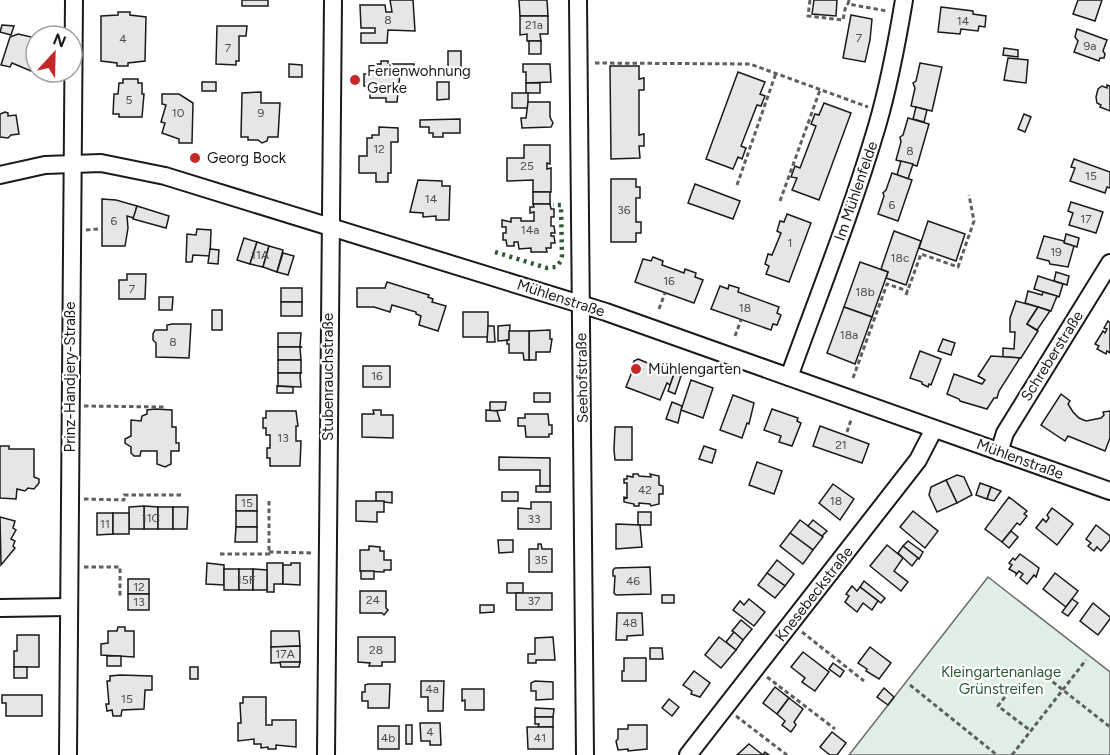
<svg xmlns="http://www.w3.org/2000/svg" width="1110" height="755" viewBox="0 0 1110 755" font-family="Figtree,sans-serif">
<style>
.green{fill:#e0efe3;stroke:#6a6a6a;stroke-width:1.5}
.building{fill:#e6e6e6;stroke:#1a1a1a;stroke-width:1.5}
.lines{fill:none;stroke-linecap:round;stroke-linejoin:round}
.minor-casing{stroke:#1a1a1a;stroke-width:20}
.path{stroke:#5f5f5f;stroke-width:3;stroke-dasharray:4.5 3;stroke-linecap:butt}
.minor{stroke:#fff;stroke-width:16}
.hedge{stroke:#2b5a34;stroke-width:4.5;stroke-dasharray:3 4.5;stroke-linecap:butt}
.poi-dot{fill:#c62828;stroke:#fff;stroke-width:2}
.labels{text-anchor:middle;stroke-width:4.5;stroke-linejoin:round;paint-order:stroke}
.number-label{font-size:12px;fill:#4d4d4d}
.poi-label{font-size:15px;fill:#1a1a1a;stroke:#fff;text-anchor:start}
.street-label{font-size:15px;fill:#1a1a1a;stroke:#fff}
.park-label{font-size:15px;fill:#2b5a34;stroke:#fff}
</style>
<rect width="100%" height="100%" fill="#fff"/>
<polygon class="green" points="988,577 1110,672 1110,755 849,755"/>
<g class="building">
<rect x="242" y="0" width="26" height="6"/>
<polygon points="390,0 413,0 415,31 388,30 387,43 361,43 361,33 375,33 375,28 361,28 360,5 385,5 386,12 392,12"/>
<polygon points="519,0 547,0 548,16 520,16"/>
<polygon points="814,0 837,0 836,16 812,14"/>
<polygon points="1078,0 1102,0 1095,21 1073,14"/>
<polygon points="941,7 973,11 973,14 986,16 985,27 979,26 978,31 961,29 960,34 938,32"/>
<polygon points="118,12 130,12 130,15 146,17 145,61 128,63 128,66 117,66 117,63 101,61 101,16 118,15"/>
<polygon points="851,15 872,19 870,40 865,62 843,58"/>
<polygon points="520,16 548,16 548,34 540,34 541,41 527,41 527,34 520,35"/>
<polygon points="2,25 14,26 11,35 0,32"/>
<polygon points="217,26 247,26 246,36 239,36 239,61 236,61 236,65 216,64"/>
<polygon points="1077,29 1107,40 1103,51 1105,54 1104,58 1100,58 1099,61 1074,52 1078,41 1075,37"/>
<polygon points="18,34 36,38 36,55 33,60 35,64 31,71 12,63 10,67 1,65 10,37"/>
<rect x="529" y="41" width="12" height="13"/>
<polygon points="1004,48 1018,50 1018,57 1003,55"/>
<rect x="448" y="51" width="13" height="25"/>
<polygon points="1008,58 1028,60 1026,83 1004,80"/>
<polygon points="381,61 388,61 388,64 414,64 414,74 400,74 397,102 386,102 386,98 370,98 370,86 364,86 364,74 370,74 370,64 381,64"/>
<polygon points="920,63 942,67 932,111 911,106 915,88 913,83 916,81"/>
<polygon points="289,64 302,65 302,77 289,77"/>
<polygon points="523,64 550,64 551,82 526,83 526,72 523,72"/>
<polygon points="610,66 639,66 639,79 644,78 644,90 639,90 639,135 644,134 644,146 639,146 640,158 611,159"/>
<polygon points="738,72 765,82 760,94 765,96 761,106 757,105 741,146 746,148 742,159 738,157 733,169 706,159"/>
<polygon points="123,79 138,79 138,83 142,83 142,94 144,94 142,117 119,117 119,114 113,114 114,94 118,94 119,83 123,83"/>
<rect x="202" y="82" width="14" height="9"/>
<polygon points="437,82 449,82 449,99 437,100"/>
<rect x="526" y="83" width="14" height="10"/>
<polygon points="1107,85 1110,86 1110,111 1100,107 1101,105 1097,103 1096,97 1098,89 1102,86 1107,88"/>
<polygon points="261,92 261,103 280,103 278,137 268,137 267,141 262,143 258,140 248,140 248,137 241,137 242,93"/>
<rect x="512" y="93" width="16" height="15"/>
<polygon points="162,94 179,94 193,103 192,143 179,143 179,139 162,133 165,123 161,122 166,105 162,104"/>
<polygon points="528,102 550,102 550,117 553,123 551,127 522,128 521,118 526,118"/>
<polygon points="824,103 851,113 819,200 792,190 797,178 791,177 795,166 800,168 816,126 811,124 815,114 819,115"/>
<polygon points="916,107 927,110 924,122 913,119"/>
<polygon points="5,112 8,113 8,116 16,115 19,134 11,135 8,138 0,137 0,114"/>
<polygon points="1024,114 1031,117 1025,132 1018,129"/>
<polygon points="908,118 929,124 917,166 896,160 901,142 900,137 903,135"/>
<polygon points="460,119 460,133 443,133 443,137 433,137 433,133 429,133 429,127 420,127 420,120"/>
<polygon points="379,127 398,128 398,142 391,142 391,173 388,173 388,182 376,182 376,173 359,173 359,156 367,156 367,138 372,138 372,135 379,135"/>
<polygon points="524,145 550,145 550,164 547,163 547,169 551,168 551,192 533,192 533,180 507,181 507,158 524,158"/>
<polygon points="1074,159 1110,172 1110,188 1107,187 1105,193 1070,181 1075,168 1071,167"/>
<polygon points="901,161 913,164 908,179 897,175"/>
<polygon points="892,173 912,180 898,221 878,214 884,196 883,193 886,190"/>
<polygon points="611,179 636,179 636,187 640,187 640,198 636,198 636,222 641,222 641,233 636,233 636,242 611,242"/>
<polygon points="418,180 442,181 442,186 450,186 449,220 436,220 436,216 423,217 423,213 410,212"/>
<polygon points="695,184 740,201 733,219 688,203"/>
<rect x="533" y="192" width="17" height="12"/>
<polygon points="102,199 116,200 137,206 134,218 127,216 128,228 125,246 102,246"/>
<polygon points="1071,202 1103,212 1096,233 1069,225 1073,213 1068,211"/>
<polygon points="533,204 550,204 551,209 554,209 554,217 551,217 551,226 554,226 555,233 551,233 551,236 554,236 555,243 551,243 551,248 546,248 547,252 531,252 531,248 519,249 518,242 514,242 514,246 507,246 506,240 503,240 503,233 506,233 506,227 502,227 502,220 511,222 511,218 521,218 521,221 534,221 534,212 530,213 530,207 534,207"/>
<polygon points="137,206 169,216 166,228 133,219"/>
<polygon points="787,214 811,223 789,282 766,274 769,266 765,264 768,254 772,255 781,233 777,231 780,221 784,222"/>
<polygon points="928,221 965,234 956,261 919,248"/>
<polygon points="197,229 211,230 210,256 193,255 192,262 186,262 187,234 196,235"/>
<polygon points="894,231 921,241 906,285 886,278 888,272 881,269"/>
<polygon points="1066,234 1079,238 1077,247 1064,243"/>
<polygon points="1044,236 1064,241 1064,243 1074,246 1068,267 1050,264 1049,261 1037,258"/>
<polygon points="244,238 257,242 250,264 237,260"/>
<polygon points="257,242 269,246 263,267 250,264"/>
<polygon points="269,246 283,250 277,272 263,267"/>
<polygon points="210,249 219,250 218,264 208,263"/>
<polygon points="283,253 294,256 288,275 277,272"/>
<polygon points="653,257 663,261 662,265 684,273 685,269 696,273 695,277 703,280 694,303 635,282 643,259 651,261"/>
<polygon points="860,262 888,272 872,317 844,307"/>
<polygon points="1056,272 1069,276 1067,285 1054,281"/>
<polygon points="127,274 146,274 145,299 119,299 119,280 127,280"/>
<polygon points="1038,276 1063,284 1059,297 1034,289"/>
<polygon points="387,282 429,295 428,297 433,299 432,302 446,306 438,331 419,325 421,316 416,314 416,312 392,305 390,312 374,307 357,307 357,288 385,288"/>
<polygon points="729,285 739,288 738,292 779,307 777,313 781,315 777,325 773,324 771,330 711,309 720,286 728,289"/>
<rect x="281" y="288" width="21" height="14"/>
<polygon points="1028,291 1042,295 1043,292 1057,296 1051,311 1025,303"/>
<polygon points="159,297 173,297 172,310 159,310"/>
<polygon points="1016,301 1038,307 1027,324 1038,331 1021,358 1003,357 1003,348 1014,349 1015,332 1010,332 1010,318"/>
<rect x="281" y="302" width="21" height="14"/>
<polygon points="844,307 872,317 855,364 827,353"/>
<polygon points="1038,307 1050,311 1037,330 1027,324"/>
<rect x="212" y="310" width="10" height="20"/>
<rect x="463" y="312" width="25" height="25"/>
<polygon points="1108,321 1110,323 1110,353 1107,351 1106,354 1097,349 1099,346 1095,344 1103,331 1105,333 1107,329 1104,328"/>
<polygon points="172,324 191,324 189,358 156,357 156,343 153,340 153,334 155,330 167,330 167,325"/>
<polygon points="510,325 509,340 498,341 498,326"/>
<polygon points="488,326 494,326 495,342 487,342"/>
<polygon points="550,330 550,339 552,339 550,352 536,352 536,360 529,360 529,331"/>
<polygon points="509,331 529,331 529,360 524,360 523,353 509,353 509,344 507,344 507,340 509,340"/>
<polygon points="278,333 301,333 300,346 301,347 278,347"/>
<polygon points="943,339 955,343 951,355 938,351"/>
<polygon points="278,347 301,347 300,348 301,360 278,360"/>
<polygon points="920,351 941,359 931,385 929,384 928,387 922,384 922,382 910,378"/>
<polygon points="991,356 1020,358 999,391 997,398 994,398 987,409 960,401 959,399 947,394 954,374 982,384 985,380 978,376"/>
<polygon points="638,359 674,374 670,385 667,383 660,400 626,387 633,369 632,367 634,361"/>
<rect x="278" y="360" width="23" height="13"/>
<rect x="363" y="366" width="27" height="21"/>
<polygon points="278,373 301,373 300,375 301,387 278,386"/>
<polygon points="674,374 681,376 675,394 668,391"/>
<polygon points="691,380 713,388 703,418 681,410"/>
<polygon points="277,386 293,387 293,393 277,393"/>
<rect x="534" y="393" width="16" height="9"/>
<polygon points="1061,394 1070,401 1068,404 1073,412 1079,418 1086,421 1101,418 1104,415 1103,412 1110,411 1110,438 1105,451 1068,436 1065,441 1041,425"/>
<polygon points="733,395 754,403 749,424 747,423 742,438 720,430"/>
<polygon points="490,402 506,402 505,410 490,411"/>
<polygon points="672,402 682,406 678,423 666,419"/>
<polygon points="155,409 172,410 172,427 176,427 176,443 179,443 179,451 171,451 171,464 165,467 157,464 157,451 141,451 140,456 134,456 131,453 131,447 125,443 125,439 131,436 131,420 141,421 142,416 147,414 147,410"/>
<polygon points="772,409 798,418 797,421 801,423 792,446 779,442 781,436 764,430"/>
<polygon points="373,410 381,410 381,415 393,415 393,438 362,437 362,414 374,414"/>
<polygon points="486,410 497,411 500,421 486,421"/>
<polygon points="266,411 296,411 298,426 296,426 296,441 301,441 300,466 270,466 270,458 267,458 267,448 270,448 270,435 266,435 266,428 263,428 263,418 266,418"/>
<polygon points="525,414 548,414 549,425 552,425 552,434 549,434 549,437 526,437 525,426 518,426 518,418 525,418"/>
<polygon points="820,426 869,444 862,463 813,446"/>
<polygon points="615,427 632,427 632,460 615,460 614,450"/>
<polygon points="0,446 9,446 9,449 34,449 34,477 39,479 39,483 34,489 28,488 25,491 17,489 16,499 0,498"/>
<polygon points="704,446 716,450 712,463 699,459"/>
<polygon points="499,457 550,458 550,486 540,486 540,470 499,470"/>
<polygon points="757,462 782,471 774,494 749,485"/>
<polygon points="633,474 638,474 639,476 651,477 650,474 659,476 659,485 663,486 663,494 659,494 659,504 651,506 650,504 639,503 639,506 634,506 634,504 624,502 624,497 627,498 627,483 624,483 624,479 627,479 627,476 633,477"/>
<polygon points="957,475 964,477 972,495 957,503 946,480"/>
<polygon points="946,480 957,503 937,512 929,495 931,487"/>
<polygon points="980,483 991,487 987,499 976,495"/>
<polygon points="833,484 854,499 840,520 819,503"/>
<rect x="536" y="486" width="14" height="6"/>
<polygon points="991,487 1001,491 994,501 987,499"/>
<polygon points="376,492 392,492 392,503 376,501"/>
<rect x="502" y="492" width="16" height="9"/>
<rect x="236" y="495" width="21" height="16"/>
<polygon points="1009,497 1027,511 1024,514 1027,516 1020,525 1017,523 1002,542 985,529"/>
<polygon points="356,501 384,501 384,512 377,512 377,522 356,521"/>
<polygon points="531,502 551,502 551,529 518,529 518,508 531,509"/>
<polygon points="144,506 158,507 158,529 144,529"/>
<polygon points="144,506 144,529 129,529 129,507"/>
<rect x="158" y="507" width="15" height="22"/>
<polygon points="173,507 188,507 187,529 173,529"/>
<polygon points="1052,508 1073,524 1057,545 1036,528 1043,519 1046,522 1049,518 1047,515"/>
<rect x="236" y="511" width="21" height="16"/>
<polygon points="913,511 938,531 925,548 900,527"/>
<rect x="638" y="512" width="13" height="13"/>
<polygon points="97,513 113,513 113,534 97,535"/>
<rect x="113" y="513" width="16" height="21"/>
<polygon points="0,517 15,521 13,528 16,530 11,539 15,541 13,546 15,548 1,565"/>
<polygon points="800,520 823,537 813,550 790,533"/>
<polygon points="813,520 827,531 822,536 808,526"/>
<polygon points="616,524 640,525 642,547 616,549"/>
<polygon points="1096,525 1110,536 1110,540 1101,551 1097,547 1094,551 1088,546 1091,543 1086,539"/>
<polygon points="236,527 257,527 257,542 235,542"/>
<polygon points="1011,531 1018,537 1009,548 1002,542"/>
<polygon points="790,533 813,550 803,564 780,546"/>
<polygon points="498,540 513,540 513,552 499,553"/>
<polygon points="908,541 923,552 919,559 903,546"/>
<polygon points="538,544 541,544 542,549 552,549 552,572 529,572 529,549 538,549"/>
<polygon points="887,545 903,558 894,571 908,582 901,591 870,566"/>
<polygon points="369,546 380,547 380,551 384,551 384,560 391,560 391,570 384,570 384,572 360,571 360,550 369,550"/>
<polygon points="903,546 918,558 912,566 898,553"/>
<polygon points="1020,554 1039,568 1036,577 1034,575 1027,584 1020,578 1023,574 1019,571 1016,575 1016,573 1009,569 1012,565 1009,563 1013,558 1015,560"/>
<polygon points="777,560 794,574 785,586 767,573"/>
<polygon points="207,563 224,565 224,585 206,584"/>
<polygon points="267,563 283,563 283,584 274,584 274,592 267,592"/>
<polygon points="291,563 300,563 300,585 283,584 283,565 291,565"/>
<polygon points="650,567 651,594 616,595 614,593 615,576 613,576 613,570 615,568"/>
<rect x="224" y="569" width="15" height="21"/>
<rect x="239" y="569" width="14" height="21"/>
<polygon points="253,569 267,570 267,590 253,590"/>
<rect x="361" y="571" width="13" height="8"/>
<polygon points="767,573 785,586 775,598 758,585"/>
<polygon points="1055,573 1078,591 1066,607 1043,589"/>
<rect x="128" y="579" width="21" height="15"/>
<polygon points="864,581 885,598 881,603 860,587"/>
<rect x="507" y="583" width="16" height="10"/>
<polygon points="852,586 857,591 860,587 878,601 872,610 863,603 857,612 845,602 849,596 846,594"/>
<polygon points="360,591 386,591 386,608 388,610 384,615 382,613 360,613"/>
<rect x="516" y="593" width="36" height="17"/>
<rect x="128" y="594" width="21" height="16"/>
<rect x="662" y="595" width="12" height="8"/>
<polygon points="749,599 765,612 754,626 733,610 740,601 744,605"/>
<polygon points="1072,599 1078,603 1068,616 1062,612"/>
<polygon points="1093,603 1110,617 1110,619 1098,635 1080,621"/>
<polygon points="480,605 494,605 494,612 480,613"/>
<polygon points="617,613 642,613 643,635 627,636 627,640 616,640"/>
<polygon points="741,620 752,629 743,640 732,631"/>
<polygon points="118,627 125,627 125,631 134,631 134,657 101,655 101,644 108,643 108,631 117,631"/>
<polygon points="271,631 299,631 300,646 271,647"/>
<polygon points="734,632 743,640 736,650 726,642"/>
<polygon points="17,635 39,635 39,667 14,667 14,651 17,651"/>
<polygon points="358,637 395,637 395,662 382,662 382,666 369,666 370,663 358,662"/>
<polygon points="553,637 555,660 536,660 536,663 528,663 528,654 535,654 535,638"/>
<polygon points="719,637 736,650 721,668 705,655"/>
<polygon points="300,646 300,662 271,663 271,647"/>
<polygon points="870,647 891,663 879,679 866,671 867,669 858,663"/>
<polygon points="650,648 662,648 663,659 650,659"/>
<polygon points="803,652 829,672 815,691 802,682 805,678 791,667"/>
<rect x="107" y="656" width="14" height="10"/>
<polygon points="624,658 646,658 646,681 622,681 622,671 624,671"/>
<polygon points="280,662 300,662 299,667 281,667"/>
<polygon points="833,663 844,671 840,677 829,669"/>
<rect x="14" y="667" width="13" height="11"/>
<rect x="190" y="667" width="8" height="12"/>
<polygon points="694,671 710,683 700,697 691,694 692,691 683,685"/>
<polygon points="120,675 152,676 152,690 145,690 144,709 122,710 121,716 113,716 112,710 107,711 106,704 109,704 107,681 110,681 110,676"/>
<polygon points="421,681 444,681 443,711 428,711 428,697 421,697"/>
<polygon points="535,681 553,682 553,699 536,700 536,691 531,691 531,683"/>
<polygon points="368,684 390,684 389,708 368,708 368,701 362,701 362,692 365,692 365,685"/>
<polygon points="775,687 789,698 777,714 763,703"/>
<polygon points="884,688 894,697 888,705 877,697"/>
<polygon points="462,689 484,689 484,710 465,710 465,700 462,701"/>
<polygon points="2,695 42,695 42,716 6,716 6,703 2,703"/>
<polygon points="243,697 266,697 266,725 272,725 272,720 296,720 296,747 276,745 276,749 268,749 268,747 261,748 261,744 254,744 254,739 238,741 238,723 241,723 240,703 243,703"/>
<polygon points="789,698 803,709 794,722 796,725 791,732 782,725 785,721 777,714"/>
<polygon points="669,699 679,707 672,716 662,708"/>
<polygon points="535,708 554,709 553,717 535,717"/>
<polygon points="535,717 553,717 553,727 538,727 539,724 535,724"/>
<polygon points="420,723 440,723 441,745 430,745 430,741 421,741"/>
<rect x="406" y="725" width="6" height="19"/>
<polygon points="628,725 647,725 647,749 628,751 628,749 618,750 616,741 618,739 618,729 628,729"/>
<rect x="378" y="726" width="21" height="23"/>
<polygon points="527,727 553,727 553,749 528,749"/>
<polygon points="832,732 846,743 837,755 830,755 820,747"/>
<polygon points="749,744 763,755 765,752 769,755 737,755"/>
</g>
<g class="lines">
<g class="minor-casing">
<g id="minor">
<polyline points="578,0 585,755"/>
<polyline points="0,175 45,165 101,163 165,176 606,312 1110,491"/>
<path d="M789,377C819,294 852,211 877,126C889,85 897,42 904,0"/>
<polyline points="999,452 1005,433 1110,263"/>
<polyline points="0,608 69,607"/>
<polyline points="68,755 74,0"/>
<polyline points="326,755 333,0"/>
<polyline points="688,755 918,460 934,429"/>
</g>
</g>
<g class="path">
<polyline points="810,0 808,16 843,20 845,9 848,4"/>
<polyline points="849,0 848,4 887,11"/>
<polyline points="595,63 750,64 868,107"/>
<polyline points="737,185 776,73"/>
<polyline points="780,201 820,90"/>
<polyline points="86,230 98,229"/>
<polyline points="906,295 921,254 958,267 974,221 969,195"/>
<polyline points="659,309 665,293"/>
<polyline points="735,336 741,320"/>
<polyline points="853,378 887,284 908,291"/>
<polyline points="84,406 166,407"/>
<polyline points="847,432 851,420"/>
<polyline points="84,499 124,500 124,495 182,495"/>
<polyline points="269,552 313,553"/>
<polyline points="220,554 269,554 269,500"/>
<polyline points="84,567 120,567 120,597"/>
<polyline points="802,632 864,681"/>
<polyline points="1035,668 1110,727"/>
<polyline points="767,677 835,729"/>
<polyline points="910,685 997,755"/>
<polyline points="1014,685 998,706 1031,731"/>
<polyline points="736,716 787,755"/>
<polyline points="1012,755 1086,660"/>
</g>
<use href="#minor" class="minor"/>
<polyline class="hedge" points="495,252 547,268 556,267 561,261 562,256 561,205 553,205"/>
</g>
<g class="poi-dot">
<circle cx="355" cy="80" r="6"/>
<circle cx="195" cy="158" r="6"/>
<circle cx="636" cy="369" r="6"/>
</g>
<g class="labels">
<g class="number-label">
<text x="388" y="24">8</text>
<text x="963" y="25">14</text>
<text x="534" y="29">21a</text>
<text x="859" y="42">7</text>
<text x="123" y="43">4</text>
<text x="1090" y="50">9a</text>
<text x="228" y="52">7</text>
<text x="129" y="104">5</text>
<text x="178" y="117">10</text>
<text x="261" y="117">9</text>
<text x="379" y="153">12</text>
<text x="910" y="155">8</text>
<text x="527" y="170">25</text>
<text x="1091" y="180">15</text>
<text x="431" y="203">14</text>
<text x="892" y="209">6</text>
<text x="624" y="214">36</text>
<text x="1086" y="223">17</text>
<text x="114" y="225">6</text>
<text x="530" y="234">14a</text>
<text x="790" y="247">1</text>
<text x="1056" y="256">19</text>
<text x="260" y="259">11A</text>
<text x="900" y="262">18c</text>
<text x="669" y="285">16</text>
<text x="132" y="293">7</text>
<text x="865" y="296">18b</text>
<text x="745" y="312">18</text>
<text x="849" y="339">18a</text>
<text x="173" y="346">8</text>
<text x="377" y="380">16</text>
<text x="283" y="442">13</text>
<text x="841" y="449">21</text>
<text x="645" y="494">42</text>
<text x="836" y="505">18</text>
<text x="247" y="507">15</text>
<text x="151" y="522">11C</text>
<text x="534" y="523">33</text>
<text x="105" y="528">11</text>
<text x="541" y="564">35</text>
<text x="246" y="584">15F</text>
<text x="633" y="585">46</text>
<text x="139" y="591">12</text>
<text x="373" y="604">24</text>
<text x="534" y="605">37</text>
<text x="139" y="606">13</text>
<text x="630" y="627">48</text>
<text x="376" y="654">28</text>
<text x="285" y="658">17A</text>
<text x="432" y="693">4a</text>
<text x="127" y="703">15</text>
<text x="430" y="736">4</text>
<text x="388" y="742">4b</text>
<text x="540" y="742">41</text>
</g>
<g class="poi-label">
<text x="367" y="76">Ferienwohnung<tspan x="367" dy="17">Gerke</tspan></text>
<text x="207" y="163">Georg Bock</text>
<text x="648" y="374">Mühlengarten</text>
</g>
<g class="street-label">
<text transform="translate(856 191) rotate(-71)" y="5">Im Mühlenfelde</text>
<text transform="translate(561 298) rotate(18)" y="5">Mühlenstraße</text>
<text transform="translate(1052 356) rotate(-58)" y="5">Schreberstraße</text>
<text transform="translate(70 377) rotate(-90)" y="5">Prinz-Handjery-Straße</text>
<text transform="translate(328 377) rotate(-90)" y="5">Stubenrauchstraße</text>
<text transform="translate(582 378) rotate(-91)" y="5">Seehofstraße</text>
<text transform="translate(1020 459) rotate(20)" y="5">Mühlenstraße</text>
<text transform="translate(814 594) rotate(-52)" y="5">Knesebeckstraße</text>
</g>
<g class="park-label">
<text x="1001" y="677">Kleingartenanlage<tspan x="1001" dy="17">Grünstreifen</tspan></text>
</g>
</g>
<g transform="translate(54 54) rotate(22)"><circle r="28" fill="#ffffff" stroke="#a3a3a3" stroke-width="1.5"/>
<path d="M0-4.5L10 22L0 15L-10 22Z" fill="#c62828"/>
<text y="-9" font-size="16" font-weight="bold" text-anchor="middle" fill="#1a1a1a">N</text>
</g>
</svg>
